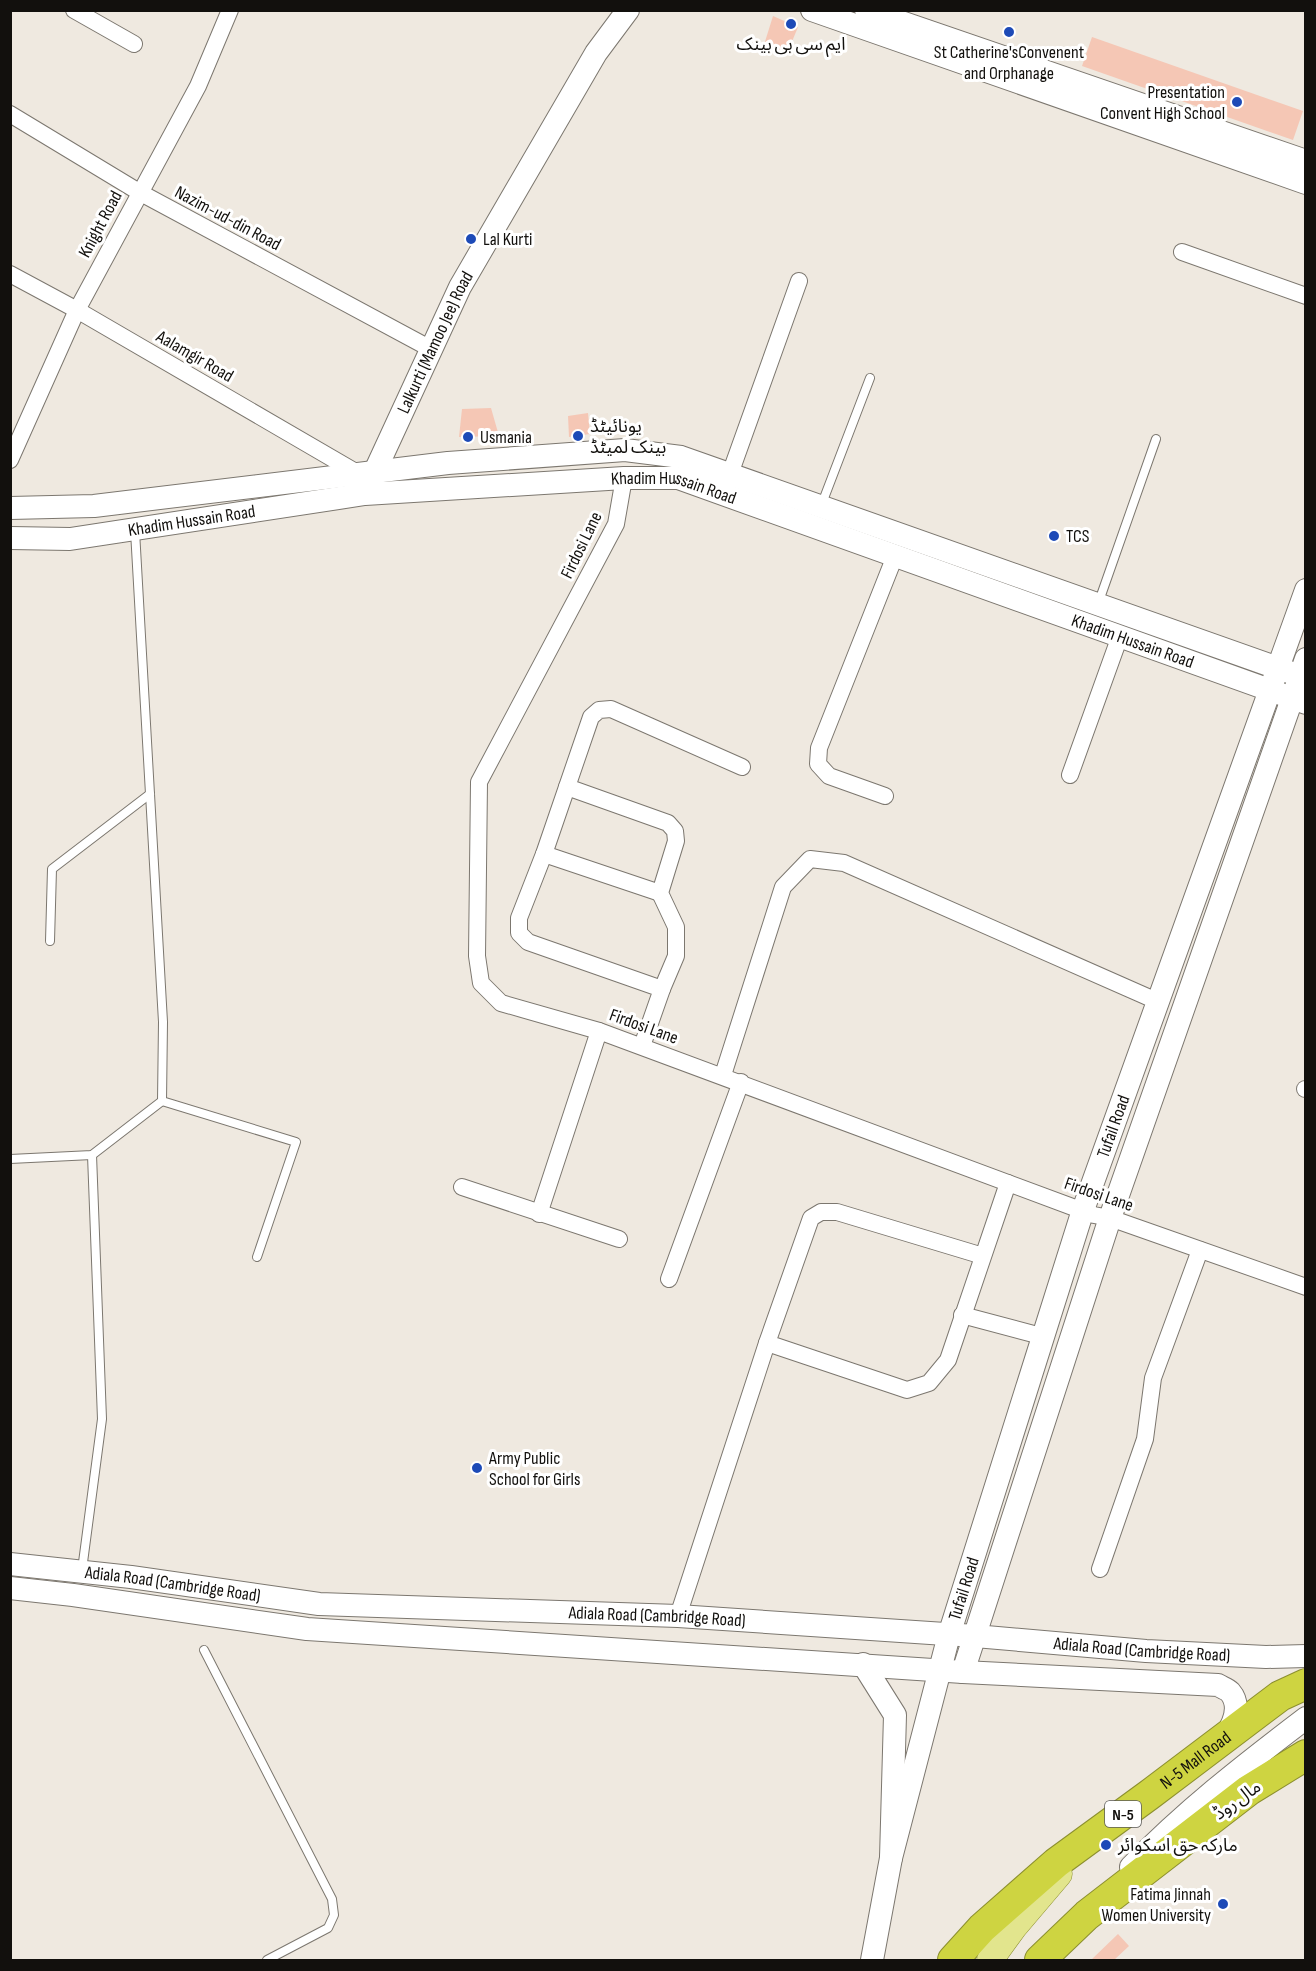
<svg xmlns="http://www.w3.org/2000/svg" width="1316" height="1971" viewBox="0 0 1316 1971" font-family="'Sofia Sans Condensed','Noto Sans Arabic',sans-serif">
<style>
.building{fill:#f5c7b5}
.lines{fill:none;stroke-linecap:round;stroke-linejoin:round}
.lane-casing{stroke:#7c776f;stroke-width:10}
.street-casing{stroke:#7c776f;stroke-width:18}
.secondary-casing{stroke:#7c776f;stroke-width:24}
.primary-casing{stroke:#8c8f2f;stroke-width:27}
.highway-casing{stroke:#8c8f2f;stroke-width:32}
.lane{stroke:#fff;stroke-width:8}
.street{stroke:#fff;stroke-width:16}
.secondary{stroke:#fff;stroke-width:22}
.primary{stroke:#e2e58d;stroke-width:26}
.highway{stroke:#ced441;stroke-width:30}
.poi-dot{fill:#1d4ab7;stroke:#fff;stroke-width:2}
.labels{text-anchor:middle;stroke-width:6;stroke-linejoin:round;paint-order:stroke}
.shield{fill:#fff;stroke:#595856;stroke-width:1.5}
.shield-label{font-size:16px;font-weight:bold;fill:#12100d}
.poi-label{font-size:18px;fill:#12100d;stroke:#fff;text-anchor:start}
.street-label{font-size:18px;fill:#12100d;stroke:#fff}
</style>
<rect width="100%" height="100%" fill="#efe9e0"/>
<g class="building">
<polygon points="773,16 798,27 786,56 763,48"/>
<polygon points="1092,37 1303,111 1293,140 1082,66"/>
<polygon points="491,408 499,436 459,437 462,409"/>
<polygon points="588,413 590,434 569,437 568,416"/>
<polygon points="1118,1934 1129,1946 1114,1960 1091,1960"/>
</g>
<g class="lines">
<g class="lane-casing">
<g id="lane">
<polyline points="821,506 870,378"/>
<polyline points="1098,604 1156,439"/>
<polyline points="50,941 52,869 150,794"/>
<polyline points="162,1101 296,1142 257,1257"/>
<polyline points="10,1159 92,1155 162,1101 163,1022 135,531"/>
<polyline points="82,1570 102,1419 92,1155"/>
<polyline points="204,1650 332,1899 334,1915 328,1928 267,1960"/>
</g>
</g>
<g class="street-casing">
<g id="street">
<polyline points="74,10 134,44"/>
<polyline points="10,114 139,192 431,349"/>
<polyline points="1182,252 1306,296"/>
<polyline points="10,274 77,310 359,474"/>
<polyline points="10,460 77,310 198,86 230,10"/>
<polyline points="730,474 799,281"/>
<polyline points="624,478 616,524 479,782 477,956 481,983 501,1003 599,1031 1094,1215 1110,1218 1306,1287"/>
<polyline points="1070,775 1120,636"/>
<polyline points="567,787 668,823 675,831 676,841 660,893 676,927 676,956 662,989"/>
<polyline points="885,796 829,776 818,764 819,748 895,556"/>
<polyline points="544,854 660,893"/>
<polyline points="642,1046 662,989 528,942 519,933 519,918 544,854 591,717 599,710 611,709 742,767"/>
<polyline points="723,1075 783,887 810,859 844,863 1159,1002"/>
<polyline points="1305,1089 1306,1089"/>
<polyline points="462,1187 619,1239"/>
<polyline points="539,1214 599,1031"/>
<polyline points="983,1256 837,1212 821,1212 811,1218 767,1343 907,1390 929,1383 948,1360 1008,1183"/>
<polyline points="669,1279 741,1082"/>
<polyline points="962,1315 1041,1336"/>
<polyline points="1100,1569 1145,1439 1153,1378 1200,1250"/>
<polyline points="678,1616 767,1343"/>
</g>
</g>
<g class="secondary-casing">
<g id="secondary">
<polyline points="812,10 1306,183"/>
<polyline points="866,10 1306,161"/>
<path id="s1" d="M370,482L460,287L596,53L628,10"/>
<polyline points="10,508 94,506 448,463 625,450 681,457 1306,678"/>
<path id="s2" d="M10,538L70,539L365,494L624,478H678L1306,703"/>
<path id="s3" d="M10,1564L131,1577L319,1604L678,1616L975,1636L1146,1651L1266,1657L1306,1656"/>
<path d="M10,1588L73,1595L307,1629L963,1672L1218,1685C1221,1687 1227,1689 1230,1692C1242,1706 1233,1725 1225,1737"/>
<polyline points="863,1664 895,1715 891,1858 872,1960"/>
<polyline points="963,1672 1110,1218 1306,659"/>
<path id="s4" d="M891,1858L949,1635L1083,1210L1306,590"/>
<path d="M1131,1867C1184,1812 1244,1765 1306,1718"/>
</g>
</g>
<g class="primary-casing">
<polyline id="primary" points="990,1960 1014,1927 1059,1874"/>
</g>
<g class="highway-casing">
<g id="highway">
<path id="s5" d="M953,1960L982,1928L1056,1863L1149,1795L1280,1696L1306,1684"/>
<polyline points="1040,1960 1087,1915 1249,1790 1306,1755"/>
</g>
</g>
<use href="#lane" class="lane"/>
<use href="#street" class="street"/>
<use href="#secondary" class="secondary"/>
<use href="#primary" class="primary"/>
<use href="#highway" class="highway"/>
</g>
<g class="poi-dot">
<circle cx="791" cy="24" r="6"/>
<circle cx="1009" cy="32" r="6"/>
<circle cx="1237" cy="102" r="6"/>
<circle cx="471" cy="239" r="6"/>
<circle cx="578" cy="436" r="6"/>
<circle cx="468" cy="437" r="6"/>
<circle cx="1054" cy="536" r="6"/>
<circle cx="477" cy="1468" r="6"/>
<circle cx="1106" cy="1845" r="6"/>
<circle cx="1223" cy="1904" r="6"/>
</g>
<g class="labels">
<rect class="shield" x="1105" y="1801" width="36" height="26" rx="4.5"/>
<g class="shield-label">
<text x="1123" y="1820">N-5</text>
</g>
<g class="poi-label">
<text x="791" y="50" text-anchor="middle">ایم سی بی بینک</text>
<text x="1009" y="58" text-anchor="middle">St Catherine'sConvenent<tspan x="1009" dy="21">and Orphanage</tspan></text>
<text x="1225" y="98" text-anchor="end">Presentation<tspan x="1225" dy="21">Convent High School</tspan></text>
<text x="483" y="245">Lal Kurti</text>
<text x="590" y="432">یونائیٹڈ<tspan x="590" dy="21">بینک لمیٹڈ</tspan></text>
<text x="480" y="443">Usmania</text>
<text x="1066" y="542">TCS</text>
<text x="489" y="1464">Army Public<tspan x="489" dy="21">School for Girls</tspan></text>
<text x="1118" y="1851">مارکہ حق اسکوائر</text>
<text x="1211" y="1900" text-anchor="end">Fatima Jinnah<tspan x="1211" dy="21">Women University</tspan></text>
</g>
<g class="street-label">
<text transform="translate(228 218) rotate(28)" y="6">Nazim-ud-din Road</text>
<text transform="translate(100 224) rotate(-62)" y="6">Knight Road</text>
<text dy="6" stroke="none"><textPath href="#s1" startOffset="154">Lalkurti (Mamoo Jee) Road</textPath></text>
<text transform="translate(195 356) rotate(30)" y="6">Aalamgir Road</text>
<text dy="6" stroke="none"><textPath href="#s2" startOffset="669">Khadim Hussain Road</textPath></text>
<text dy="6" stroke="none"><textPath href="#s2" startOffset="183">Khadim Hussain Road</textPath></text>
<text transform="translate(581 545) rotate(-64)" y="6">Firdosi Lane</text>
<text dy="6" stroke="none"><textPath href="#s2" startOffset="1155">Khadim Hussain Road</textPath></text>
<text transform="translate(644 1026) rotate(20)" y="6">Firdosi Lane</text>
<text dy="6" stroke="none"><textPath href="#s4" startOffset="765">Tufail Road</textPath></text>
<text transform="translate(1099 1194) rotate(19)" y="6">Firdosi Lane</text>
<text dy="6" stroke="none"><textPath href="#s3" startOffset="164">Adiala Road (Cambridge Road)</textPath></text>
<text dy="6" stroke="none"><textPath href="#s4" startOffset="279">Tufail Road</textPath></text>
<text dy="6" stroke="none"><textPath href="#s3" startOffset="650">Adiala Road (Cambridge Road)</textPath></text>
<text dy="6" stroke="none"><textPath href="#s3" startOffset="1136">Adiala Road (Cambridge Road)</textPath></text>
<text dy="6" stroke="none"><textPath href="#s5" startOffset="315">N-5 Mall Road</textPath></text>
<text transform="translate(1237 1800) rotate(-36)" y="6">مال روڈ</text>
</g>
</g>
<rect width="1316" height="1971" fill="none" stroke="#12100d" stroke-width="24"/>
</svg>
